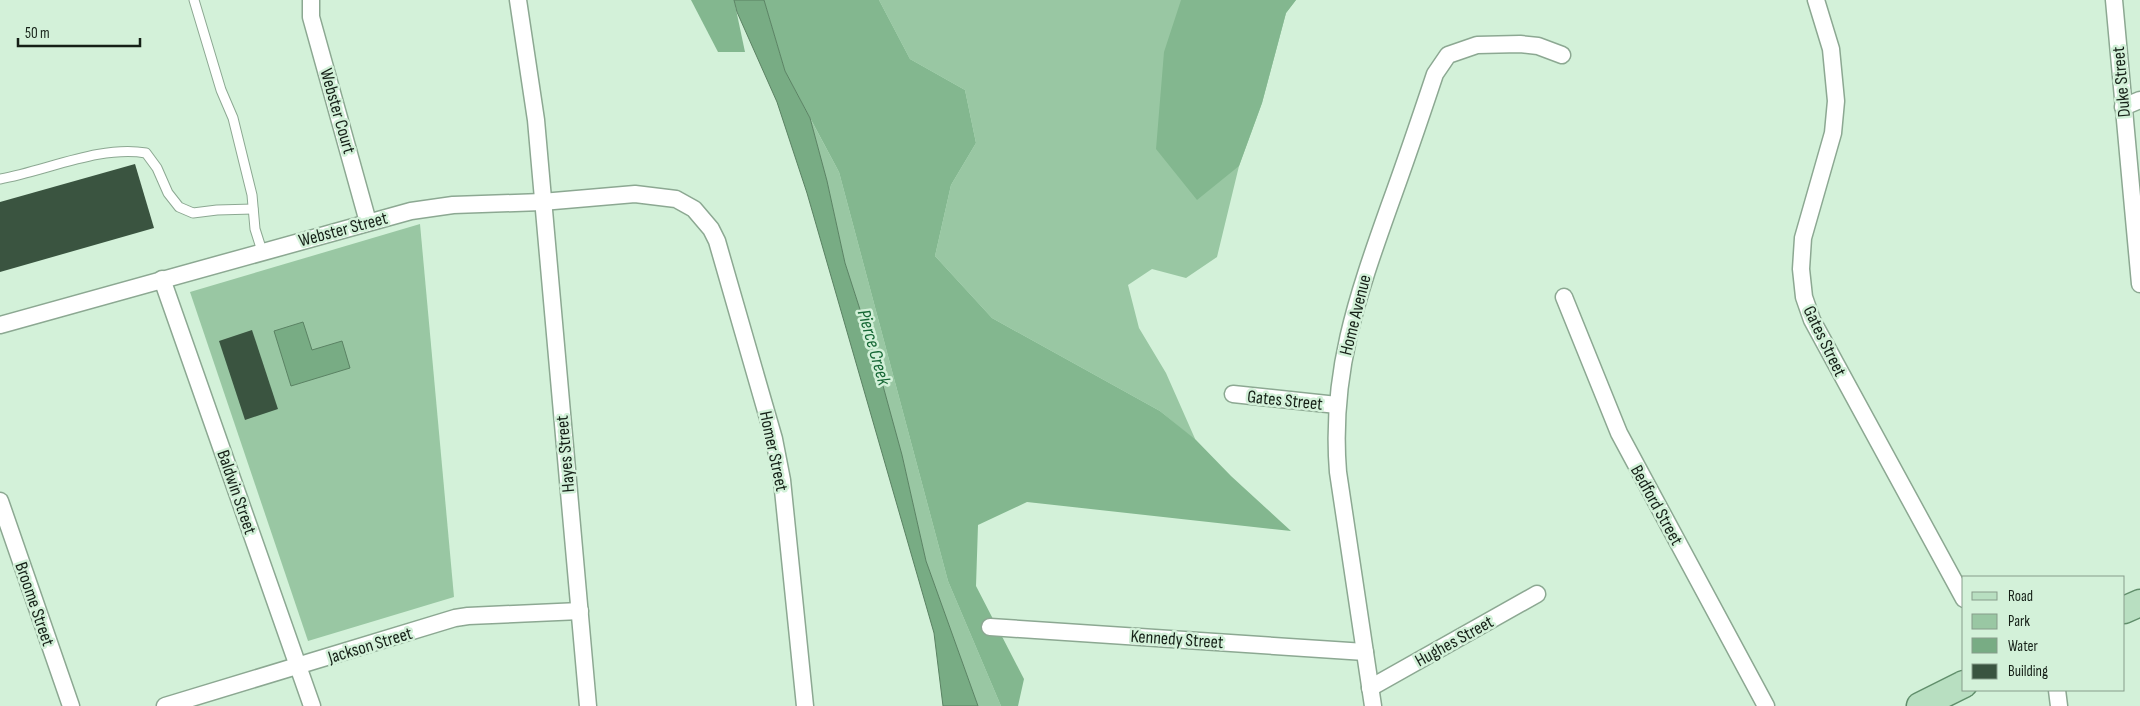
<svg xmlns="http://www.w3.org/2000/svg" width="2140" height="706" viewBox="0 0 2140 706" font-family="'Sofia Sans Condensed',sans-serif">
<style>
.green{fill:#99c7a3}
.forest{fill:#83b78f}
.water{fill:#78ac84;stroke:#5a8263}
.building{fill:#3a5440}
.lines{fill:none;stroke-linecap:round;stroke-linejoin:round}
.lane-casing{stroke:#8ca892;stroke-width:11}
.street-casing{stroke:#8ca892;stroke-width:19}
.primary-casing{stroke:#608e6b;stroke-width:29}
.lane{stroke:#fff;stroke-width:9}
.street{stroke:#fff;stroke-width:16}
.primary{stroke:#b8dfc1;stroke-width:26}
.labels{text-anchor:middle;stroke-width:5;stroke-linejoin:round;paint-order:stroke}
.street-label{font-size:18px;fill:#152017;stroke:#d3f1d9}
.water-label{font-size:19px;font-style:italic;fill:#166735;stroke:#d3f1d9}
</style>
<rect width="100%" height="100%" fill="#d3f1d9"/>
<g class="green">
<polygon points="879,0 1296,0 1286,13 1262,103 1239,166 1217,257 1186,278 1152,269 1128,285 1139,328 1166,373 1196,441 1160,411 992,318 935,256 951,185 976,143 965,90 910,59"/>
<polygon points="810,118 839,172 948,581 1001,706 978,706 926,561 902,455 874,353 845,263 827,181"/>
<polygon points="420,224 454,597 308,641 190,292"/>
</g>
<g class="forest">
<polygon points="691,0 734,0 745,52 718,52"/>
<polygon points="764,0 879,0 910,59 965,90 976,143 951,185 935,256 992,318 1160,411 1196,440 1231,476 1291,531 1027,502 978,525 976,586 1024,679 1018,706 1001,706 948,581 839,172 785,71"/>
<polygon points="1181,0 1296,0 1286,13 1262,103 1239,166 1197,200 1156,149 1164,52"/>
</g>
<g class="water">
<polygon points="734,0 764,0 785,71 810,118 827,181 845,263 874,353 902,455 926,561 978,706 943,706 934,633 807,193 777,102 737,12"/>
<polygon points="303,322 312,350 342,341 350,368 291,386 274,331"/>
</g>
<g class="building">
<polygon points="135,164 154,228 0,272 0,202"/>
<polygon points="252,330 278,409 245,420 219,341"/>
</g>
<g class="lines">
<g class="lane-casing">
<g id="lane">
<polyline points="194,0 221,90 233,118 252,195 255,229 262,251"/>
<path d="M0,179C46,171 100,145 146,153L157,168L168,193L179,207L193,213L217,210L253,209"/>
</g>
</g>
<g class="street-casing">
<g id="street">
<polyline points="311,0 311,17 368,222"/>
<polyline points="518,0 536,120 588,706"/>
<polyline points="1816,0 1831,49 1836,101 1833,133 1803,238 1801,269 1804,297 1812,320 1964,599"/>
<polyline points="2114,0 2140,284"/>
<polyline points="2123,107 2140,100"/>
<polyline points="162,279 312,706"/>
<polyline points="1564,297 1619,433 1766,706"/>
<polyline points="0,325 411,211 453,205 542,202 635,194 676,199 694,209 711,229 717,241 774,439 782,480 805,706"/>
<polyline points="1233,394 1337,405"/>
<polyline points="0,501 71,706"/>
<polyline points="990,627 1365,652"/>
<polyline points="1370,688 1537,594"/>
<polyline points="2057,690 2059,706"/>
<polyline points="165,706 455,618 468,616 580,611"/>
<path d="M1373,706L1338,472C1330,374 1357,297 1389,207C1405,163 1420,119 1435,74L1448,55L1477,45L1520,44L1538,46L1562,55"/>
</g>
</g>
<g class="primary-casing">
<g id="primary">
<polyline points="2124,610 2140,603"/>
<polyline points="1920,706 1964,684"/>
</g>
</g>
<use href="#lane" class="lane"/>
<use href="#street" class="street"/>
<use href="#primary" class="primary"/>
</g>
<g class="labels">
<g class="street-label">
<text transform="translate(2121 82) rotate(-95)" y="6">Duke Street</text>
<text transform="translate(338 111) rotate(74)" y="6">Webster Court</text>
<text transform="translate(343 229) rotate(-15)" y="6">Webster Street</text>
<text transform="translate(1355 315) rotate(-76)" y="6">Home Avenue</text>
<text transform="translate(1825 341) rotate(64)" y="6">Gates Street</text>
<text transform="translate(1285 400) rotate(6)" y="6">Gates Street</text>
<text transform="translate(774 451) rotate(78)" y="6">Homer Street</text>
<text transform="translate(565 454) rotate(-95)" y="6">Hayes Street</text>
<text transform="translate(237 492) rotate(71)" y="6">Baldwin Street</text>
<text transform="translate(1657 505) rotate(61)" y="6">Bedford Street</text>
<text transform="translate(35 604) rotate(71)" y="6">Broome Street</text>
<text transform="translate(1177 639) rotate(4)" y="6">Kennedy Street</text>
<text transform="translate(1454 641) rotate(-29)" y="6">Hughes Street</text>
<text transform="translate(370 645) rotate(-17)" y="6">Jackson Street</text>
</g>
<g class="water-label">
<text transform="translate(875 347) rotate(74)" y="7">Pierce Creek</text>
</g>
</g>
<rect x="1962" y="576" width="162" height="115" fill="#d3f1d9" stroke="#879d8b"/>
<rect x="1972" y="592" width="25" height="8" fill="#b8dfc1" stroke="#879d8b"/>
<text x="2008" y="601" font-size="15" fill="#152017">Road</text>
<rect x="1972" y="614" width="25" height="15" fill="#99c7a3" stroke="#879d8b"/>
<text x="2008" y="626" font-size="15" fill="#152017">Park</text>
<rect x="1972" y="638" width="25" height="15" fill="#78ac84" stroke="#879d8b"/>
<text x="2008" y="651" font-size="15" fill="#152017">Water</text>
<rect x="1972" y="664" width="25" height="15" fill="#3a5440" stroke="#879d8b"/>
<text x="2008" y="676" font-size="15" fill="#152017">Building</text>
<path d="M18 38v8h122v-8" fill="none" stroke="#152017" stroke-width="2.5"/>
<text x="25" y="38" font-size="15" fill="#152017" stroke="#d3f1d9" stroke-width="4" paint-order="stroke">50 m</text>
</svg>
